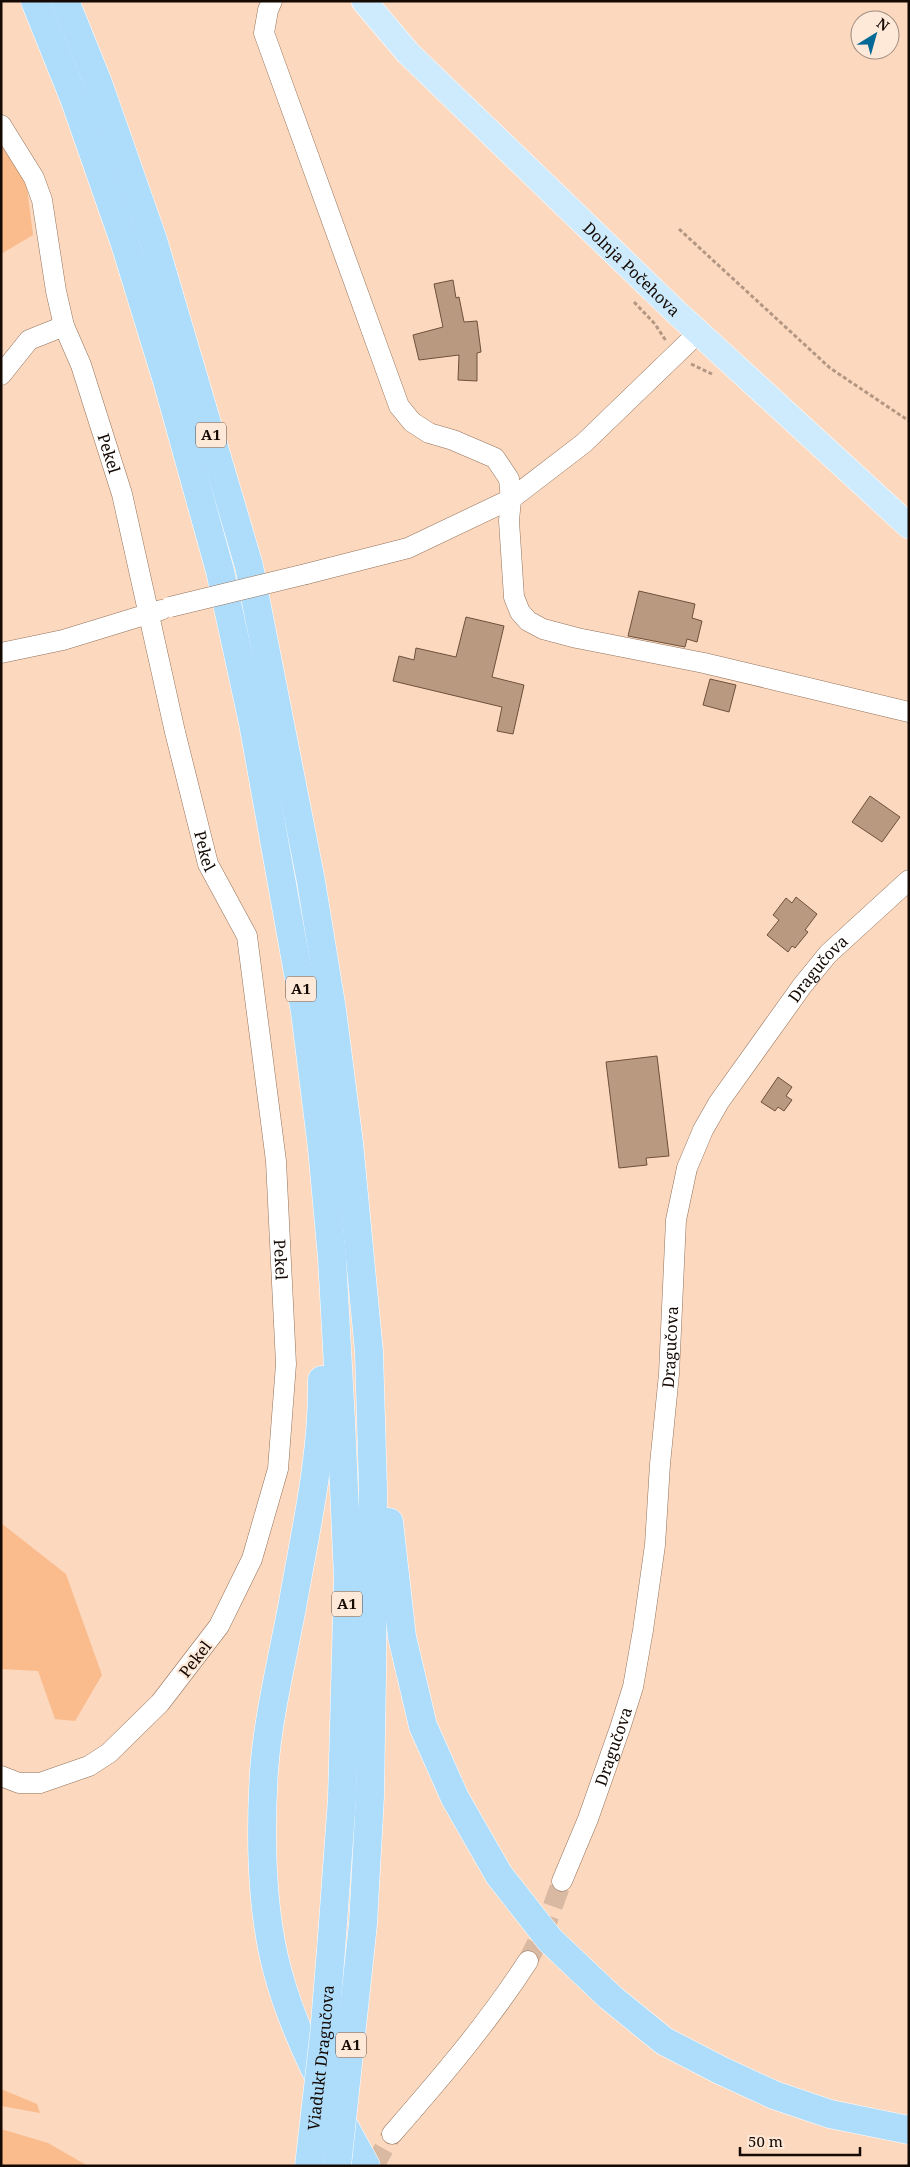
<svg xmlns="http://www.w3.org/2000/svg" width="910" height="2167" viewBox="0 0 910 2167" font-family="'Noto Serif',serif">
<style>
.green{fill:#fbbc8d}
.building{fill:#ba9981;stroke:#6e503a}
.lines{fill:none;stroke-linecap:round;stroke-linejoin:round}
.minor-tunnel{stroke:#d9b9a2;stroke-width:20;stroke-dasharray:20 10;stroke-linecap:butt}
.minor-casing{stroke:#92725a;stroke-width:21}
.major-casing{stroke:#fff;stroke-width:26}
.highway-casing{stroke:#fff;stroke-width:29}
.path{stroke:#b39783;stroke-width:3;stroke-dasharray:4 2.5;stroke-linecap:butt}
.minor{stroke:#fff;stroke-width:20}
.major{stroke:#ceeafd;stroke-width:25}
.highway{stroke:#aedcfb;stroke-width:28}
.minor-bridge-casing{stroke:#92725a;stroke-width:21;stroke-linecap:butt}
.highway-bridge-casing{stroke:#fff;stroke-width:29;stroke-linecap:butt}
.minor-bridge{stroke:#fff;stroke-width:20}
.highway-bridge{stroke:#aedcfb;stroke-width:28}
.labels{text-anchor:middle;stroke-width:4.5;stroke-linejoin:round;paint-order:stroke}
.shield{fill:#fee9d9;stroke:#5a4c43;stroke-width:1}
.shield-label{font-size:15px;font-weight:bold;fill:#140903}
.street-label{font-size:16px;fill:#140903;stroke:#fee9d9}
</style>
<rect width="100%" height="100%" fill="#fcd8be"/>
<g class="green">
<polygon points="1,141 26,180 33,235 1,254"/>
<polygon points="1,1523 66,1574 102,1675 75,1721 55,1719 38,1671 1,1669"/>
<polygon points="1,2089 37,2104 40,2113 1,2106"/>
<polygon points="1,2129 48,2143 88,2166 1,2166"/>
</g>
<g class="building">
<polygon points="453,280 456,298 459,297 464,322 477,321 481,352 477,353 477,381 458,380 459,355 419,360 413,335 443,327 434,284"/>
<polygon points="639,591 695,604 692,618 702,621 697,642 687,639 685,647 628,636"/>
<polygon points="466,617 504,626 492,677 524,685 513,734 497,731 502,707 393,681 399,656 414,660 416,648 456,657"/>
<polygon points="710,679 736,685 729,712 703,705"/>
<polygon points="870,796 900,817 882,842 852,822"/>
<polygon points="796,897 817,914 805,930 808,932 795,948 792,946 788,952 767,935 779,920 773,915 786,898 792,903"/>
<polygon points="657,1056 669,1156 646,1158 647,1165 619,1168 606,1062"/>
<polygon points="778,1077 792,1087 786,1096 792,1100 784,1111 778,1107 775,1111 761,1102"/>
</g>
<g class="lines">
<g class="minor-tunnel">
<polyline points="528,1961 547,1922 562,1881"/>
<polyline points="374,2166 392,2134"/>
</g>
<g class="minor-casing">
<g id="minor">
<polyline points="272,1 268,10 264,33 399,406 412,422 429,433 453,440 495,458 509,479 511,499 509,521 514,597 520,612 528,621 543,629 577,638 704,663 909,712"/>
<path id="s1" d="M1,125L34,178L42,200L56,291L64,326L81,365L122,494L175,732L208,864L247,936L276,1161L286,1364L278,1469L252,1559L219,1626L160,1703L109,1753L89,1766L40,1783H19L1,1776"/>
<polyline points="1,375 29,340 64,326"/>
<polyline points="306,574 408,548 511,499 584,443 699,332"/>
<polyline points="1,653 63,640 161,610"/>
<path id="s2" d="M562,1881L588,1819L620,1728L633,1687L643,1630L655,1545L660,1464L669,1374L676,1220L687,1168L703,1130L719,1102L802,986L828,954L909,880"/>
<path d="M392,2134C440,2079 488,2023 528,1961"/>
</g>
</g>
<g class="major-casing">
<g id="major">
<path id="s3" d="M364,1L408,53L674,310L909,526"/>
</g>
</g>
<g class="highway-casing">
<g id="highway">
<polyline points="35,1 74,98 125,244 168,384 220,571 253,723 305,1012 322,1148 332,1258 341,1421 348,1578 342,1799 331,1950"/>
<polyline points="65,1 98,83 153,240 249,566 311,881 332,1010 349,1143 369,1352 373,1489 372,1674 370,1796 363,1924"/>
<path d="M322,1380C323,1455 306,1528 293,1602C283,1656 268,1716 264,1771C260,1836 261,1911 278,1973C297,2042 332,2104 366,2166"/>
<polyline points="389,1522 402,1637 423,1726 455,1798 499,1875 550,1940 610,1997 664,2041 720,2070 774,2095 830,2114 909,2130"/>
</g>
</g>
<g class="path">
<polyline points="679,229 830,368 909,421"/>
<polyline points="634,302 655,324 666,341"/>
<polyline points="691,364 712,374"/>
</g>
<use href="#minor" class="minor"/>
<use href="#major" class="major"/>
<use href="#highway" class="highway"/>
<g class="minor-bridge-casing">
<polyline id="minor-bridge" points="170,607 306,574"/>
</g>
<g class="highway-bridge-casing">
<g id="highway-bridge">
<path id="s4" d="M309,2166L324,2035L331,1950"/>
<polyline points="337,2166 363,1924"/>
</g>
</g>
<use href="#minor-bridge" class="minor-bridge"/>
<use href="#highway-bridge" class="highway-bridge"/>
</g>
<g class="labels">
<g class="shield">
<rect x="196" y="422.5" width="30" height="25" rx="4"/>
<rect x="286" y="976.5" width="30" height="25" rx="4"/>
<rect x="332" y="1591.5" width="30" height="25" rx="4"/>
<rect x="336" y="2032.5" width="30" height="25" rx="4"/>
</g>
<g class="shield-label">
<text x="211" y="440">A1</text>
<text x="301" y="994">A1</text>
<text x="347" y="1609">A1</text>
<text x="351" y="2050">A1</text>
</g>
<g class="street-label">
<text dy="6" stroke="none"><textPath href="#s3" startOffset="379">Dolnja Počehova</textPath></text>
<text dy="6" stroke="none"><textPath href="#s1" startOffset="349">Pekel</textPath></text>
<text dy="6" stroke="none"><textPath href="#s1" startOffset="758">Pekel</textPath></text>
<text dy="6" stroke="none"><textPath href="#s2" startOffset="969">Dragučova</textPath></text>
<text dy="6" stroke="none"><textPath href="#s1" startOffset="1179">Pekel</textPath></text>
<text dy="6" stroke="none"><textPath href="#s2" startOffset="549">Dragučova</textPath></text>
<text transform="translate(195 1659) rotate(-52)" y="6">Pekel</text>
<text dy="6" stroke="none"><textPath href="#s2" startOffset="144">Dragučova</textPath></text>
<text dy="6" stroke="none"><textPath href="#s4" startOffset="109">Viadukt Dragučova</textPath></text>
</g>
</g>
<rect width="910" height="2167" fill="none" stroke="#140903" stroke-width="5"/>
<g transform="translate(875 35) rotate(37)"><circle r="24" fill="#fee9d9" stroke="#a08f83"/>
<path d="M0-4L9 19L0 12L-9 19Z" fill="#036997"/>
<text y="-8" font-size="14" font-weight="bold" text-anchor="middle" fill="#140903">N</text>
</g>
<path d="M740 2147v8h120v-8" fill="none" stroke="#140903" stroke-width="2.5"/>
<text x="748" y="2147" font-size="15" fill="#140903" stroke="#fee9d9" stroke-width="4" paint-order="stroke">50 m</text>
</svg>
